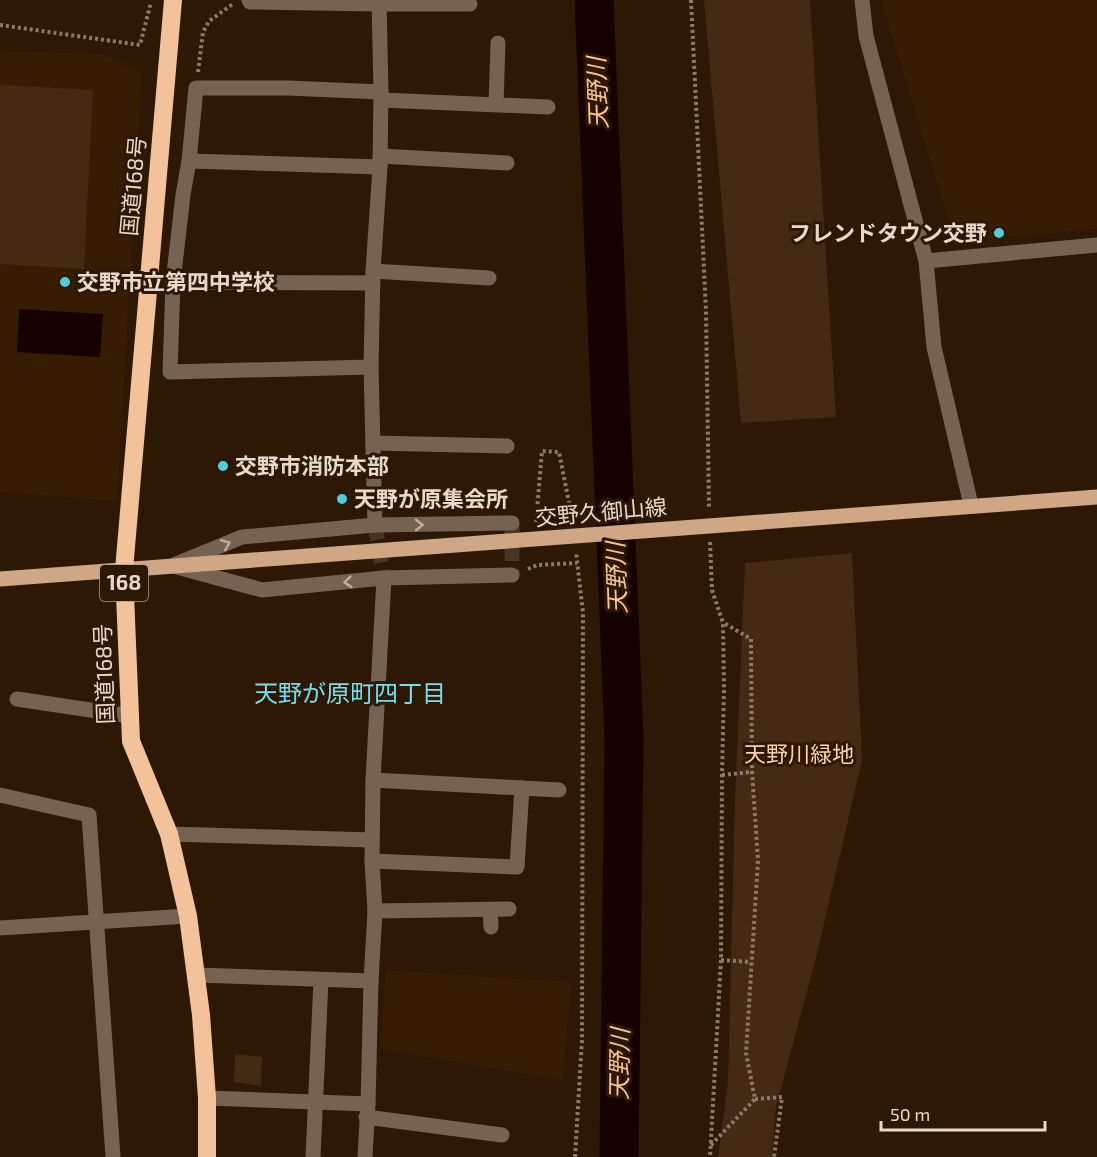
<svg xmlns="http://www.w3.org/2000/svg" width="1097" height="1157" viewBox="0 0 1097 1157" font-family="'Exo 2','Noto Sans JP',sans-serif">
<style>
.built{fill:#361c03}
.green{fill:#442a13}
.water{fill:#140300}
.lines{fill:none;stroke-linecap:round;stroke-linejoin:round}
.river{stroke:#140300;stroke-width:39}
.minor-tunnel{stroke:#493523;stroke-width:15;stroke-dasharray:15 8;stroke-linecap:butt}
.path{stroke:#8b796a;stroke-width:4;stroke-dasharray:3 3;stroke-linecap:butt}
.minor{stroke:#756252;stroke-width:15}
.major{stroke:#cfa785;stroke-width:15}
.highway{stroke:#f3c29a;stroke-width:18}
.oneway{stroke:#bfafa2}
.poi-dot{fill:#55cadf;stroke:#2d1805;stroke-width:2}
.labels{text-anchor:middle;stroke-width:6;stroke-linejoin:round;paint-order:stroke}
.shield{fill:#2d1805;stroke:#af9e91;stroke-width:1.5}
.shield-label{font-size:21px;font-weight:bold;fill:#e7d8cd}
.street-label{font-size:22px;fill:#e7d8cd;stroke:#2d1805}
.poi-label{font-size:22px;font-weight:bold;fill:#e7d8cd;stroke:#2d1805;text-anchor:start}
.park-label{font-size:22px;fill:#f9cfae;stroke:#2d1805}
.water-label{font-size:24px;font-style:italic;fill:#f9c295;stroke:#2d1805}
.neighbourhood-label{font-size:24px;fill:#76def1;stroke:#2d1805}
</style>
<rect width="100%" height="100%" fill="#2d1805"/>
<g class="built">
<polygon points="881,0 1097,0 1097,229 955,241"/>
<polygon points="0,51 102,54 142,72 117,501 0,492"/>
<polygon points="386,970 571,982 563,1080 380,1049"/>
</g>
<g class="green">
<polygon points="704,0 810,0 836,417 741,423"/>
<polygon points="0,85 93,90 84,269 0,264"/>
<polygon points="852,553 862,760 816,958 776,1107 772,1157 718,1157 728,1082 735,800 745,563"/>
<polygon points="235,1054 262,1057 261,1086 234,1082"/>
</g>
<polygon class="water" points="19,309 103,314 100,357 17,352"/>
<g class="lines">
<polyline class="river" points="594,0 624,738 619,1157"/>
<g class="minor-tunnel">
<polyline points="512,523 512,575"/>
<polyline points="375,525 384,578"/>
</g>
<g class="path">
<polyline points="691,0 706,311 709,508"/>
<polyline points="0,25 140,45 151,2"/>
<polyline points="198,72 203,32 209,21 233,4"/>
<polyline points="536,522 542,451 559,452 572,518"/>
<polyline points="710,542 712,590 723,623 724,689 722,775 721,960 710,1157"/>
<polyline points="528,569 537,565 577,563"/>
<polyline points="722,775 752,772"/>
<polyline points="721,960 751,962"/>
<polyline points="755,1099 782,1097 774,1157"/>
<polyline points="711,1145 755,1099 746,1053 758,860 752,772 751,639 724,623"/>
<polyline points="575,1157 582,1040 583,613 576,552"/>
</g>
<g class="minor">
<polyline points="249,0 250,2 379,4 470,4"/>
<polyline points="862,0 866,36 926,261 1097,245"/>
<polyline points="381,100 548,107"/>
<polyline points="496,104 498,43"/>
<polyline points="380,156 507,163"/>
<polyline points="189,161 183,195 173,282 373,283"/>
<polyline points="380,167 189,161 196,88 288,88 381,92"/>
<polyline points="926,261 934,347 971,505"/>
<polyline points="373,271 489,278"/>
<polyline points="173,282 170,372 371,367"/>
<polyline points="373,443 507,446"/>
<polyline points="375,525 371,367 373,271 380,167 381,92 379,0"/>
<polyline points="174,565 242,537 375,525 512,523"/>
<polyline points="177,567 262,590 384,578 512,575"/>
<polyline points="17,699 130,716"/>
<polyline points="373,780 559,790"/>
<polyline points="0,795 89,815 113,1157"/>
<polyline points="169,834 372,840"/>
<polyline points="372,861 517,867 522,788"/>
<polyline points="490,910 491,927"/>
<polyline points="375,911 509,909"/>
<polyline points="0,928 188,916"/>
<polyline points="196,975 371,981"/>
<polyline points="207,1098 368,1104"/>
<polyline points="366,1117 502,1135"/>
<polyline points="313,1157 321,980"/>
<polyline points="365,1157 368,1104 371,981 375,911 372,861 373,780 384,578"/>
</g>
<polyline class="major" points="0,579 1097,497"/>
<polyline class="highway" points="173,0 124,570 131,741 169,834 188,916 201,1015 207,1098 207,1157"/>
</g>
<defs><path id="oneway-chevron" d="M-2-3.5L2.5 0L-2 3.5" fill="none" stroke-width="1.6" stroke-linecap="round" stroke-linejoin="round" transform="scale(1.5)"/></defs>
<g class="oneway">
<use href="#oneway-chevron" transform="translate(419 525) rotate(-1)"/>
<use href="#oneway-chevron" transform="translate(226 544) rotate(-22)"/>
<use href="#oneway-chevron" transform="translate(348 582) rotate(175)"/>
</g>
<g class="poi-dot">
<circle cx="999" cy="233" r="6"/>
<circle cx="65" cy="282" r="6"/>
<circle cx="223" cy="466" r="6"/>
<circle cx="342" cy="499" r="6"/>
</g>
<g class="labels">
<rect class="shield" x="100" y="565" width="48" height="36" rx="4.5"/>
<g class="shield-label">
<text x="124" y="590">168</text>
</g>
<g class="street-label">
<text transform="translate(133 186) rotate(-85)" y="8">国道168号</text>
<text transform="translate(601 512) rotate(-5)" y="8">交野久御山線</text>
<text transform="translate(104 674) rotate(-92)" y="8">国道168号</text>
</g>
<g class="poi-label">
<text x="987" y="241" text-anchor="end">フレンドタウン交野</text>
<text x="77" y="290">交野市立第四中学校</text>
<text x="235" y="474">交野市消防本部</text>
<text x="354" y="507">天野が原集会所</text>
</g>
<g class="park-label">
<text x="799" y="762">天野川緑地</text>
</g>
<g class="water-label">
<text transform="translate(598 93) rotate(-92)" y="8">天野川</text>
<text transform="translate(617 578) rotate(-92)" y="8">天野川</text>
<text transform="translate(620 1064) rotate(-89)" y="8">天野川</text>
</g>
<g class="neighbourhood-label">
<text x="350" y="702">天野が原町四丁目</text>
</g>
</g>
<path d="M881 1121v9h164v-9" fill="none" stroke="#e7d8cd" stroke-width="3"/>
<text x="890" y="1121" font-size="18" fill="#e7d8cd" stroke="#2d1805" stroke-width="4.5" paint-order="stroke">50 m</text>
</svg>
